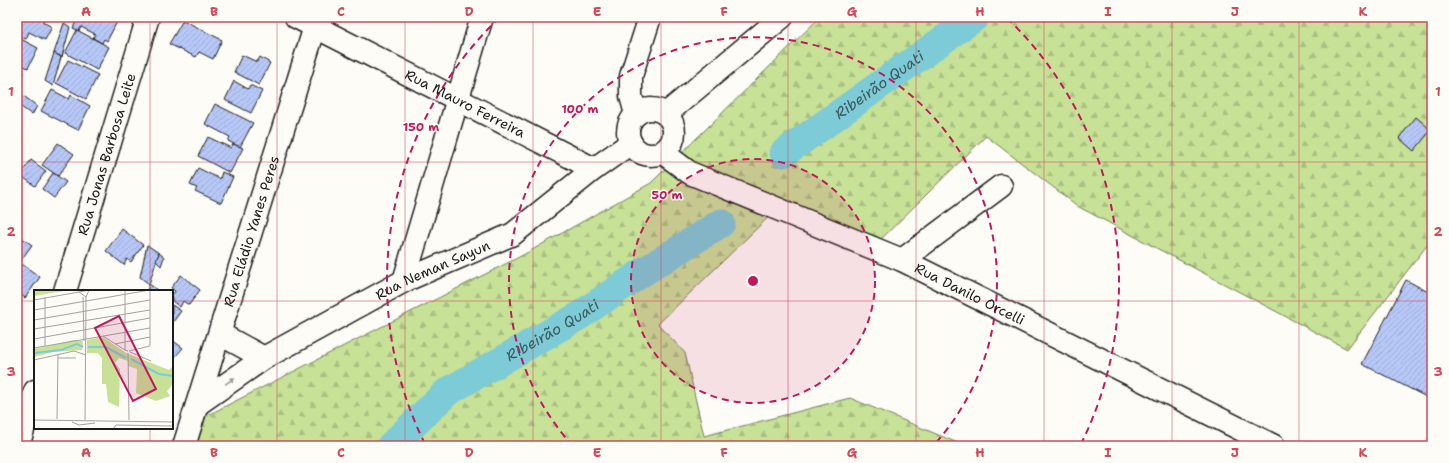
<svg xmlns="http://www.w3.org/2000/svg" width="1449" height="463" viewBox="0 0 1449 463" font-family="'Shantell Sans',sans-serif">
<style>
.forest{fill:url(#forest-firs);stroke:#727e5a}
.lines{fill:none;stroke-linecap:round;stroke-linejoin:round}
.river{stroke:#7ccbd7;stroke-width:29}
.building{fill:url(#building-hatch);stroke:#1c1c1c}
.minor-casing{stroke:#1c1c1c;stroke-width:25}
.minor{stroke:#fdfcf7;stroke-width:22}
.oneway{fill:#989794}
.grid{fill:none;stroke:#d1495b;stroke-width:1;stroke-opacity:0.55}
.ring{fill:none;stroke:#c2185b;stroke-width:2;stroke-dasharray:7 5}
.labels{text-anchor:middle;stroke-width:3;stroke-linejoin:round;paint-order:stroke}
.street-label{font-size:14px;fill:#1c1c1c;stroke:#fdfcf7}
.water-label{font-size:15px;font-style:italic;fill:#3e595d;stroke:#fdfcf7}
.inset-river{fill:none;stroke:#7ccbd7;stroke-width:2}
.inset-road{fill:none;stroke:#a3a29f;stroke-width:1}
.view{fill:#c2185b;fill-opacity:0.15;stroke:#c2185b;stroke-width:2}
.inset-edge{fill:none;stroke:#1c1c1c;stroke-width:2}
.centre{fill:#c2185b;stroke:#fdfcf7;stroke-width:2}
.ring-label{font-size:12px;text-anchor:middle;font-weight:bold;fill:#c2185b;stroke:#fdfcf7;stroke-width:3;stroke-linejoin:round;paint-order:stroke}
.neatline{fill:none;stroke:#d1495b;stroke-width:1.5}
.grid-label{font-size:13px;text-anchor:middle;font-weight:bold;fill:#d1495b}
</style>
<defs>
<pattern id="forest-firs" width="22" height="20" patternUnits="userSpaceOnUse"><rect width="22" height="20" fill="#c7e197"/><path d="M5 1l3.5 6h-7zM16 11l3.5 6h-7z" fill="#aac082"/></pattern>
<pattern id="building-hatch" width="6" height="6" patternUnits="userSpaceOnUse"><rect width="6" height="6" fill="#b7c8f8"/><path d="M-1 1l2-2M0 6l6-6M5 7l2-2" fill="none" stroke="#9dabd4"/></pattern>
</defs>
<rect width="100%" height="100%" fill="#fdfcf7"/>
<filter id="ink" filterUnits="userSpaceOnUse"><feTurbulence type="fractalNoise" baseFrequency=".025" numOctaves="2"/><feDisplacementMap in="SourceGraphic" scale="8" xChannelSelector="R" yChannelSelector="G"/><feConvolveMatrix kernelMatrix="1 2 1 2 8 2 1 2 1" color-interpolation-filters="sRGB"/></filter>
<g filter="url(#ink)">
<polygon class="forest" points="820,17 1432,17 1432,239 1347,349 1079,207 986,136 869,251 784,202 658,324 685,353 704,436 850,398 965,446 196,446 206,416 523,255 651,183"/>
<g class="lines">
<g class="river">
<path id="s1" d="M784,153L975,17"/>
<path id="s2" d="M391,446L447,392L579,316L640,274L721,223"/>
</g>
</g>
<g class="building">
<polygon points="17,17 45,18 43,22 52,27 45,40 29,32 26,39 17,35"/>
<polygon points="78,17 118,17 119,18 107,41 104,39 102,43 93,38 95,34 81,27 79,31 73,28"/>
<polygon points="183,20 222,40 213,59 199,52 196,57 169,44"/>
<polygon points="64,23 70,27 62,57 54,53"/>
<polygon points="77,30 109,47 97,70 65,53"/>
<polygon points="17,37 38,48 28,68 17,63"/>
<polygon points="54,53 61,57 53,86 45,81"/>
<polygon points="242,55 257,62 260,57 270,63 259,85 234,72"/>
<polygon points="68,60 98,75 86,99 56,83"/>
<polygon points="17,69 24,72 17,86"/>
<polygon points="234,81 248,89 250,85 262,91 251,113 225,100"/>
<polygon points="52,90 69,99 71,95 90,106 78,130 41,111"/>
<polygon points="17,91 37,106 32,115 17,104"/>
<polygon points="215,104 253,123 240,147 228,141 230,137 205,124"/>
<polygon points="1416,117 1431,130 1414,151 1399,138"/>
<polygon points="208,137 231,148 233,144 243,148 230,173 198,156"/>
<polygon points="58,143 74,154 58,176 42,165"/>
<polygon points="31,160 46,171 35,186 20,175"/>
<polygon points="198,168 220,179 222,172 233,177 221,203 195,191 197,188 190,185"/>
<polygon points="53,173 66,182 54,198 42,189"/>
<polygon points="122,229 143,245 131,262 127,259 124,265 106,251"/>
<polygon points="17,234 32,245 21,260 17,257"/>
<polygon points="147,245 159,253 149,284 140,277"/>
<polygon points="159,253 164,257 161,266 156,261"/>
<polygon points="19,262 40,277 25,298 17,292 17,265"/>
<polygon points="181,275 200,290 189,305 183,301 180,307 172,301 172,295 175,291 171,288"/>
<polygon points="1406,280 1432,294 1432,400 1362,364"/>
<polygon points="149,284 156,289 156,291 147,291"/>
<polygon points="172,305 181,311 173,322 172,321"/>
<polygon points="172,340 183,348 172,360"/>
</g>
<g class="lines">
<g class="minor-casing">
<g id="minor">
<path id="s3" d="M296,17L594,169L631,143"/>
<circle cx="651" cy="132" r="23"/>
<polyline points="636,114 631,96 631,76 650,17"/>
<polyline points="666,114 782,17"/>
<path id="s4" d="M662,152L690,173L902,260L1274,446"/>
<polyline points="902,260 1001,186"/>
<polyline points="404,281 482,17"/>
<path id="s5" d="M65,291L148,17"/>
<polyline points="220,334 264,358"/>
<path id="s6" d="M198,404L264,358L404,281L513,234L594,169"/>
<polyline points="18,446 35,391"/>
<path id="s7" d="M184,446L318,17"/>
</g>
</g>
<use href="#minor" class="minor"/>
</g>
<defs><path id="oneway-solid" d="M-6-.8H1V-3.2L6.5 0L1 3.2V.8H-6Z"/></defs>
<use class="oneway" href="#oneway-solid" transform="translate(230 381) rotate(-35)"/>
</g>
<path class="grid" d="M150,17V291M277,17V446M405,17V446M533,17V446M661,17V446M788,17V446M916,17V446M1044,17V446M1172,17V446M1299,17V446M17,162H1432M17,301H35M172,301H1432M150,428V446"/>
<circle cx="753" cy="281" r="122" fill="#c2185b" fill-opacity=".12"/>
<g class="ring">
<circle cx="753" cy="281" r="122"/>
<path d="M573 446A244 244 0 1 1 933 446"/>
<path d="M425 444A366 366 0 0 1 499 18M1007 18A366 366 0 0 1 1081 444"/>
</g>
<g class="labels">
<g class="street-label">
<text dy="5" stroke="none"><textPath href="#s3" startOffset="190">Rua Mauro Ferreira</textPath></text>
<text dy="5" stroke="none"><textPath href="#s5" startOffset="143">Rua Jonas Barbosa Leite</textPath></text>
<text dy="5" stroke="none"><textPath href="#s7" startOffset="225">Rua Eládio Yanes Peres</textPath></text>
<text dy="5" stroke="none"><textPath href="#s6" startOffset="271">Rua Neman Sayun</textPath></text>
<text dy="5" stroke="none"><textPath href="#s4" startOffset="340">Rua Danilo Orcelli</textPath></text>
</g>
<g class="water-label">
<text dy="5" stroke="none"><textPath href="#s1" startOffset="117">Ribeirão Quati</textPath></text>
<text dy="5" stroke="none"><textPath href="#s2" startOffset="200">Ribeirão Quati</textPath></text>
</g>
</g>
<g transform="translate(34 290)">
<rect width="139" height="139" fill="#fdfcf7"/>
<path d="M69,47L92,63L135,80L139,76V94L133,101L136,106L122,111L102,103L103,79L94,76V71L85,68L81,73L86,79L85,117L74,112L72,94H68V68L64,63H53V50ZM40,50L49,51L48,60L19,62L0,67V59Z" fill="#c7e197"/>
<path d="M0,0H36L0,6Z" fill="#c7e197"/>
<path class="inset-river" d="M54,57H72L92,68M0,63L27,60L43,54L49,57M97,69L125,84L139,86"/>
<path class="inset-road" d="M91,0V60L94,61M45,2L52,7L55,0M11,7V56M49,7L50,51M0,10L56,0M0,20L116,0V56L95,61M0,30L116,10M0,39L116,20M69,46L91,60M0,49L116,28M81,54L116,47M0,58L116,38M96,62L117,71M94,63L95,130M24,68H42M0,70L40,61L52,65M23,129L24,65M0,130L139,132M51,130L52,7M38,132L45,135L61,133M79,139L82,135L139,136"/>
<path class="view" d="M85,26L122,99L99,111L61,38Z"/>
<rect width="139" height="139" class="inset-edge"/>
</g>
<circle cx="753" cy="281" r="6" class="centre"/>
<g class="ring-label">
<text x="580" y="113">100 m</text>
<text x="421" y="131">150 m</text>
<text x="667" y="199">50 m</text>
</g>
<rect width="1449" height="463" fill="none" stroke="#fdfcf7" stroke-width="44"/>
<rect x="22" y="22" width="1405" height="419" class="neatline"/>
<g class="grid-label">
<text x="86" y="16">A</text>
<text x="214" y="16">B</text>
<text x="341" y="16">C</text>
<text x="469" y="16">D</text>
<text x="597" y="16">E</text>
<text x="724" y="16">F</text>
<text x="852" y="16">G</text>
<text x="980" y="16">H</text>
<text x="1108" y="16">I</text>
<text x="1235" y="16">J</text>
<text x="1363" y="16">K</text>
<text x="11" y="96">1</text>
<text x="1438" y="96">1</text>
<text x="11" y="236">2</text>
<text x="1438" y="236">2</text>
<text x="11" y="376">3</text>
<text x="1438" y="376">3</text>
<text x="86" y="457">A</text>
<text x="214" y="457">B</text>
<text x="341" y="457">C</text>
<text x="469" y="457">D</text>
<text x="597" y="457">E</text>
<text x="724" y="457">F</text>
<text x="852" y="457">G</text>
<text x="980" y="457">H</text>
<text x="1108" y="457">I</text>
<text x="1235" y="457">J</text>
<text x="1363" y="457">K</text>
</g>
</svg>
